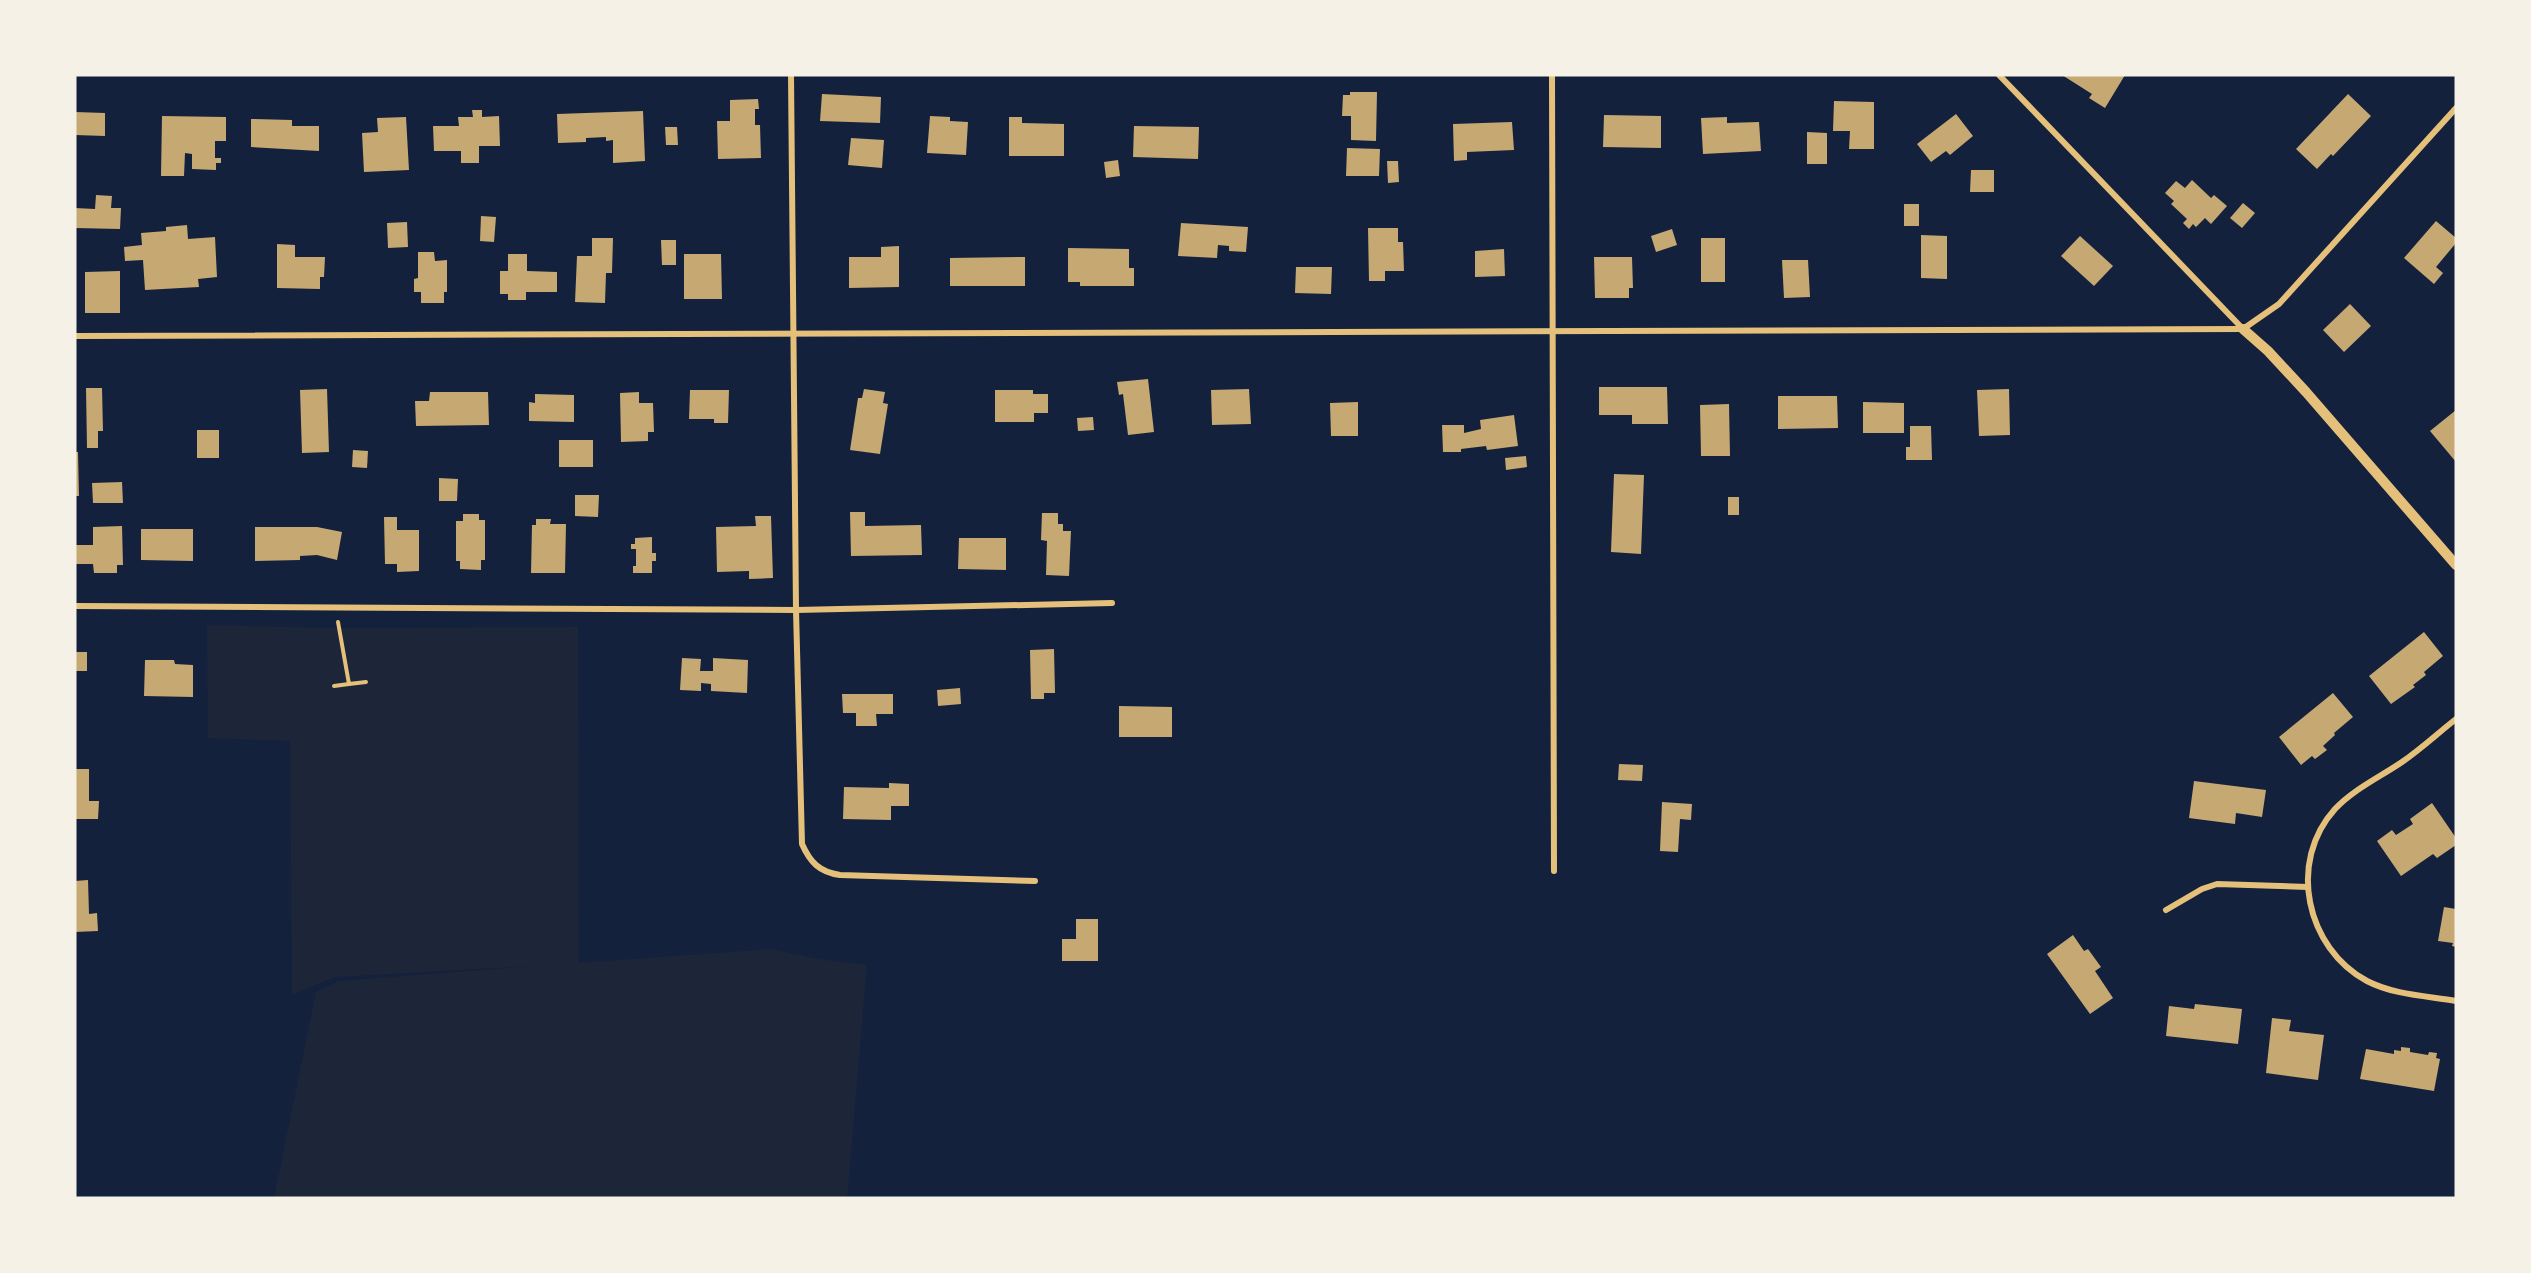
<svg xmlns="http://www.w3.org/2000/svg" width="2531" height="1273" viewBox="0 0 2531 1273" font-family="Montserrat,sans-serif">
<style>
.green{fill:#1d2539}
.building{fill:#c6a872}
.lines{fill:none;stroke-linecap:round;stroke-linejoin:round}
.path{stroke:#e5c07b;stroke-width:4}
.minor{stroke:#e5c07b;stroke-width:6}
.tertiary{stroke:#e5c07b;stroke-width:10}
</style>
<rect width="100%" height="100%" fill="#14213d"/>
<polygon class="green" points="207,625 331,628 578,627 579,963 771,949 818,959 867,965 847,1198 274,1198 316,992 339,981 532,966 335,977 292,995 290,741 208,738"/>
<g class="building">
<polygon points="2062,75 2125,75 2105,108 2089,98 2092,94"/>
<polygon points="1350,92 1377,92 1376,141 1351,140 1351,116 1342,116 1343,95 1350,95"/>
<polygon points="822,94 881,97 880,123 820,121"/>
<polygon points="2348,94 2371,116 2333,156 2331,154 2317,169 2296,149"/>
<polygon points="758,99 759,109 755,109 755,125 760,125 761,158 718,159 717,121 730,121 730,100"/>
<polygon points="1834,101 1874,102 1874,149 1849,149 1850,131 1833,131"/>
<polygon points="472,110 482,110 482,117 499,116 500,146 479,146 479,163 461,163 461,151 434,151 433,126 459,126 458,117 473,117"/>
<polygon points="643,111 645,161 613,163 613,140 606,141 606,137 586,138 586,142 558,143 557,114"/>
<polygon points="75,112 105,113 105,136 75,135"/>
<polygon points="1956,114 1973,136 1950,155 1946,151 1931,162 1917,144"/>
<polygon points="1604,115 1661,116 1661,148 1603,147"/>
<polygon points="162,116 226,117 226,141 215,141 215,158 221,158 221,163 216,163 216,170 192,169 192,154 185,153 184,176 161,176"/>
<polygon points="930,116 950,117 950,121 968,122 966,155 927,153"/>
<polygon points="406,117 409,170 364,172 362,133 378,132 377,118"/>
<polygon points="1009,117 1022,117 1022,123 1064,124 1064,156 1009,156"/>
<polygon points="1727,117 1727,123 1759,122 1761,151 1703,154 1701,118"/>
<polygon points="251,119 292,120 292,126 319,126 319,151 251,147"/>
<polygon points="1512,122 1514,150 1467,152 1467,160 1454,161 1453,124"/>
<polygon points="1134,126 1199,127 1198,159 1133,157"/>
<polygon points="665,127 677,127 678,145 666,145"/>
<polygon points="1807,132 1827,133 1827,164 1807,164"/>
<polygon points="851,138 884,140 882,168 848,165"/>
<polygon points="1347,148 1380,149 1379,176 1346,176"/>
<polygon points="1118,160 1120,176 1106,178 1104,162"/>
<polygon points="1387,161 1398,161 1399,182 1388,183"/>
<polygon points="1971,170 1994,170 1994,192 1970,192"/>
<polygon points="2192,180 2211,198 2214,195 2227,206 2211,224 2205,218 2196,227 2193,224 2189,229 2183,223 2187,219 2171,204 2174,201 2165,193 2176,181 2185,188"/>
<polygon points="96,195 112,196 111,208 121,208 120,229 75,228 75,208 95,209"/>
<polygon points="2243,203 2255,213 2242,228 2230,218"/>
<rect x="1904" y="204" width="15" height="22"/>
<polygon points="481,216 496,217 494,242 480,241"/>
<polygon points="2436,221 2456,238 2456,243 2436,267 2443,273 2434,284 2404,258"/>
<polygon points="407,222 408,247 388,248 387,223"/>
<polygon points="1181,223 1248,227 1246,252 1229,251 1229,246 1218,245 1217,258 1178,256"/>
<polygon points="187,225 188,239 215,237 217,277 198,279 199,287 145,290 143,260 125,261 124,247 142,245 141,233 166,231 166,227"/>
<polygon points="1368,228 1398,228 1398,242 1403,242 1404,271 1385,271 1385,281 1369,281"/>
<polygon points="1672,229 1677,245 1656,252 1651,236"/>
<polygon points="1921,235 1947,236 1947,279 1921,278"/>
<polygon points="2080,236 2113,266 2094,286 2061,256"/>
<polygon points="592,238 613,238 612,273 606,273 605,303 575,302 577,256 592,256"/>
<rect x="1701" y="238" width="24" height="44"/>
<polygon points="661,240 676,240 676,265 662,265"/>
<polygon points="277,244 295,245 295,257 325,257 324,277 320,277 320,289 277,288"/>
<polygon points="899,246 899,287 849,288 849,257 881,257 881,247"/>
<polygon points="1068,248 1129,249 1129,268 1134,268 1134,286 1080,286 1080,282 1068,282"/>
<polygon points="1504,249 1505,276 1475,277 1475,251"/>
<polygon points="418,252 434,252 435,261 447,260 447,292 444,292 444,303 421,303 421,292 414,292 414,279 418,278"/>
<polygon points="508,254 527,254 527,271 557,272 557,292 526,292 526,300 508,300 508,294 500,294 500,271 508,271"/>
<polygon points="684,254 721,254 722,299 684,299"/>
<polygon points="1025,257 1025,286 950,286 950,258"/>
<polygon points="1594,257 1632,257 1633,288 1629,288 1629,298 1595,298"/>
<polygon points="1782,260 1808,260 1810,297 1784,298"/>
<polygon points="1296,267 1332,267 1331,294 1295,293"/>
<polygon points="120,271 120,313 85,313 85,272"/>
<polygon points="2350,304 2371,326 2344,352 2323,330"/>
<polygon points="1148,379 1154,432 1128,435 1123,394 1119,395 1117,382"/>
<polygon points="1599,387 1667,387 1668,424 1632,424 1632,415 1599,415"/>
<polygon points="86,388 102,388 103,431 98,431 98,448 87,448"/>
<polygon points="327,389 329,452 302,453 300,390"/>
<polygon points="864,389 885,392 883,403 888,404 880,454 850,450 858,398 862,398"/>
<polygon points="1249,389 1251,424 1212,425 1211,390"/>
<polygon points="2009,389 2010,435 1979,436 1977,390"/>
<polygon points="690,390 729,390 728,423 714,423 714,419 689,419"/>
<polygon points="995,390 1033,390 1033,394 1048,394 1048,413 1034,413 1034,422 995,422"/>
<polygon points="430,392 488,392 489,425 416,426 415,401 429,401"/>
<polygon points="639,392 639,403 653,403 654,432 648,432 648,441 621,442 620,393"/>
<polygon points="535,394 574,395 574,422 529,421 529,402 535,403"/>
<polygon points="1778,396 1837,396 1838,428 1778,429"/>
<polygon points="1358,402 1358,436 1331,436 1330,403"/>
<polygon points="1863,402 1904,403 1904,433 1863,433"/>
<polygon points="1729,404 1730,456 1701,456 1700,405"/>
<polygon points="2456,410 2456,462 2430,431"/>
<polygon points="1514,415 1518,446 1487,450 1486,446 1461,449 1461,452 1443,452 1442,425 1464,425 1464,433 1481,429 1480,420"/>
<polygon points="1093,417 1094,430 1078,431 1077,418"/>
<polygon points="1910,426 1931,426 1932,460 1906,460 1906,447 1910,447"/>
<rect x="197" y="430" width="22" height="28"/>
<rect x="559" y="440" width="34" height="27"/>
<polygon points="353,450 368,451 367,468 352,467"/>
<polygon points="75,452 78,452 79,496 75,496"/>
<polygon points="1526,456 1527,467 1506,470 1505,458"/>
<polygon points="1614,474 1644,475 1641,554 1611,552"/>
<polygon points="439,478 458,479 457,501 439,501"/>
<polygon points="122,482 123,503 93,503 92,483"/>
<polygon points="575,495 599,495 598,517 575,516"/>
<rect x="1728" y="497" width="11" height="18"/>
<polygon points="850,512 865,512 865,526 921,525 922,555 851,556"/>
<polygon points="1042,513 1058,513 1058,524 1063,524 1063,531 1071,531 1069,576 1046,575 1047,541 1041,540"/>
<polygon points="463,514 479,514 479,520 485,520 485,560 481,560 481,570 460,569 460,561 456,561 456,521 463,521"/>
<polygon points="755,516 771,516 773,578 749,579 749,571 717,572 716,527 756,526"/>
<polygon points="384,517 397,517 397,530 419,530 419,571 397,572 397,564 385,564"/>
<polygon points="536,519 551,519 550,524 566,524 565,573 531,573 532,525 536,525"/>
<polygon points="122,526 123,565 117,565 117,573 94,573 93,564 75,564 75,545 93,545 93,527"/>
<polygon points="255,527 317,527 342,532 337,560 317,555 300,556 300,560 255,561"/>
<polygon points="141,529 193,529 193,561 141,560"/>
<polygon points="652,537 652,553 656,553 656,561 652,561 652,573 633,573 633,566 636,566 636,549 631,549 631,544 635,544 635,538"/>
<polygon points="959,538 1006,538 1006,570 958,569"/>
<polygon points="2424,632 2443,656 2424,672 2426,675 2413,685 2415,687 2391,704 2369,676"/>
<polygon points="1054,649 1055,693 1044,693 1044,699 1031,699 1030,650"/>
<rect x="75" y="652" width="12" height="19"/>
<polygon points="682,658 701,659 700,671 713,671 713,658 748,660 747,693 711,691 711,684 701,683 701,691 680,690"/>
<polygon points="145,660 174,660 175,664 193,665 193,697 144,696"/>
<polygon points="960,688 961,704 938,706 937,690"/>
<polygon points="2333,693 2353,717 2334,733 2335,735 2323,746 2327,750 2315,759 2312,756 2301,765 2279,737"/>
<polygon points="842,694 893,694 893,714 876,714 877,726 856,726 856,713 843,713"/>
<polygon points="1119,706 1172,707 1172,737 1119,737"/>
<polygon points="1619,764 1643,765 1642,781 1618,780"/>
<polygon points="75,769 89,769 89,801 99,801 98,819 75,819"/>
<polygon points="2194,781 2266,790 2262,817 2236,813 2235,824 2189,818"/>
<polygon points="889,783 909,784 909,806 891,806 891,820 843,819 844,787 889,788"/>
<polygon points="1662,802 1692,804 1691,820 1680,819 1678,852 1660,851"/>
<polygon points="2432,803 2456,838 2456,845 2437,858 2433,854 2401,876 2377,841 2392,830 2396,835 2413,824 2410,819"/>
<polygon points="88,880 89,914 97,913 98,931 75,932 75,881"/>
<polygon points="2444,907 2456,909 2456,947 2452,946 2453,943 2438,941"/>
<polygon points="1076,919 1098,919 1098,961 1062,961 1062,939 1076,939"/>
<polygon points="2073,935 2084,951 2088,949 2101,967 2095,971 2113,998 2090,1014 2047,954"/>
<polygon points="2195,1004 2242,1009 2238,1044 2166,1036 2169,1006 2194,1009"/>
<polygon points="2272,1018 2291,1020 2289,1031 2324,1035 2318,1080 2266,1073"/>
<polygon points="2401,1047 2410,1048 2410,1052 2428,1055 2429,1052 2437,1053 2436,1058 2440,1059 2434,1091 2360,1079 2366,1049 2394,1054 2394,1050 2401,1051"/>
</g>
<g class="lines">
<g class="path">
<polyline points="338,622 349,684 366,682"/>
<polyline points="334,686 349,684"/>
</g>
<g class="minor">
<path d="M791,75L796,610L802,844C810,862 819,872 840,875L1035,881"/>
<polyline points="1552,75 1554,871"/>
<polyline points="1999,75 2243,329"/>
<polyline points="2243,329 2279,304 2456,108"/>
<polyline points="75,336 2243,329"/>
<polyline points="75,606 796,610 1112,603"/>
<path d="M2456,719C2438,733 2421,749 2402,762C2380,777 2354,789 2335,809C2287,862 2306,948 2367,981C2394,995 2427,996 2456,1001"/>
<polyline points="2166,910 2202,889 2217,884 2308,887"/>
</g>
<polyline class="tertiary" points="2243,329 2268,351 2306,392 2456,565"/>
</g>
<rect width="2531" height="1273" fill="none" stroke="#f6f1e7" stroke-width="153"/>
</svg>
